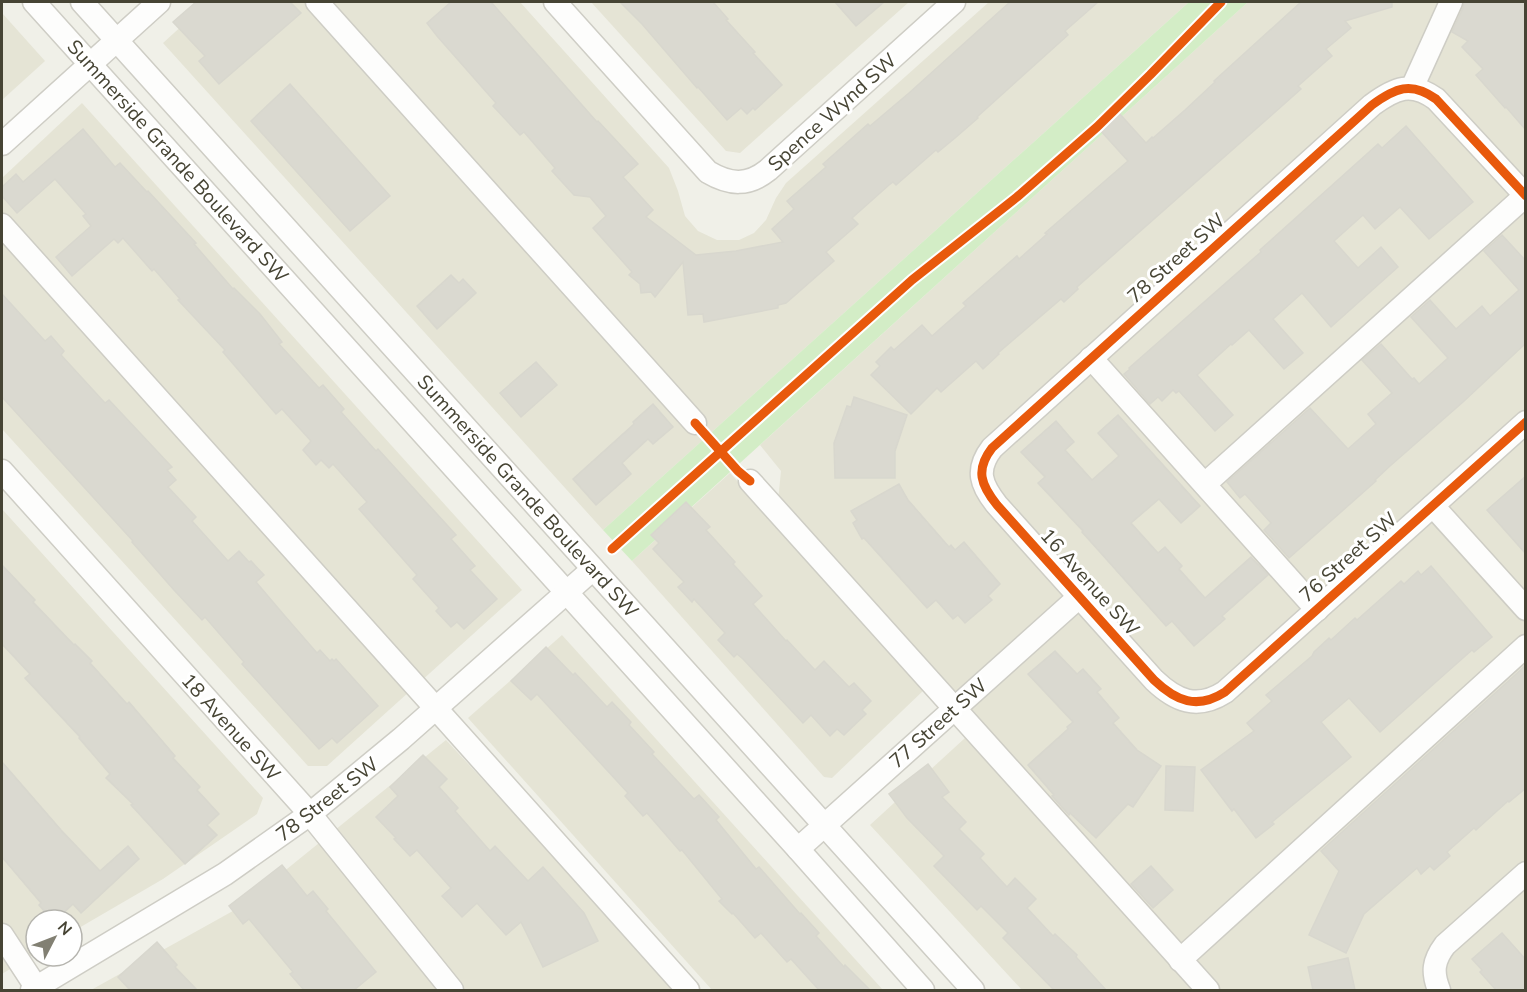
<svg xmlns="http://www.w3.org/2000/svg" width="1527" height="992" viewBox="0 0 1527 992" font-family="'Nunito Sans',sans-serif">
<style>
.residential{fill:#e5e4d5}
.green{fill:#d3edc6}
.building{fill:#dad9d0;stroke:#d8d7ce;stroke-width:1.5}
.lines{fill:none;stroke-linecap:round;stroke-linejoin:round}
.minor-casing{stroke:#cecdc5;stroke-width:25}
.minor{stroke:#fdfdfc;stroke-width:22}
.cycleway-casing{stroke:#fff;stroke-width:13}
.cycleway{stroke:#e8590c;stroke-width:9}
.labels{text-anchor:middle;stroke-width:6;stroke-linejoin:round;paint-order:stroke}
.street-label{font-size:20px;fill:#464434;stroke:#fff}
</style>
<rect width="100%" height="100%" fill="#f0f0e8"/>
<g class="residential">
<polygon points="208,2 520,2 669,168 678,191 685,216 698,231 717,240 739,240 754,233 766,220 776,198 786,183 989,2 1189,2 603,530 163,43"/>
<polygon points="591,2 909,2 740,153 726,151"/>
<polygon points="1248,2 1525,2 1525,990 1219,990 778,501 781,471 760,445"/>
<polygon points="2,13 45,61 2,100"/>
<polygon points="82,103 522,590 327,766 308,766 2,429 2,178"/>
<polygon points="730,473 925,689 832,778 824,777 632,561"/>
<polygon points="2,509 263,798 257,814 163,879 72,932 72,920 36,920 36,953 2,974"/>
<polygon points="562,635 883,990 712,990 468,718"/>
<polygon points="965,738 1193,990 1022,990 870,825"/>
<polygon points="446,740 678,990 91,990 240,907"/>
</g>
<polygon class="green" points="1189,2 1248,2 632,561 603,530"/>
<g class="building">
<polygon points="196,2 290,2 301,13 219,84 199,61 205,56 173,22"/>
<polygon points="451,2 491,2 597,122 598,121 638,164 623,177 653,210 646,217 696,255 736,251 783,242 772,229 794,209 787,201 826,167 823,164 868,124 870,126 909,93 1010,2 1098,2 1065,31 1068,35 977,117 978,118 955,138 938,152 936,150 896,185 893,182 889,185 852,218 858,224 826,252 834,261 786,303 778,305 778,308 704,322 703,314 688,315 683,262 655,297 651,292 641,293 640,284 629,275 632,272 593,228 606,216 590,197 574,195 552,171 555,168 524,132 520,135 493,106 496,103 437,36 427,23"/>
<polygon points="620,2 713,2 728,19 726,20 755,52 753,53 782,85 755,110 753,108 747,114 741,108 727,120 698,87 697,88 642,24"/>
<polygon points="835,2 884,2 856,26"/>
<polygon points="1301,2 1392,2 1392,7 1345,21 1351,28 1326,49 1332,56 1298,86 1301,89 1077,287 1078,289 1064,302 1061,299 998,353 999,354 983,369 976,361 941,392 937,388 911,414 871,375 880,366 876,362 891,347 894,350 922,325 932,336 966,306 963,303 1017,256 1019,259 1047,234 1045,233 1128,161 1100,130 1119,113 1146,143 1152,137 1153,138 1185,110 1215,82 1214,81"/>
<polygon points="1464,2 1526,2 1526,130 1506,107 1505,108 1476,75 1483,69 1462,47 1468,41 1452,32 1463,8"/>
<polygon points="290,84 390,196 350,231 251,121"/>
<polygon points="1406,126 1473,202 1429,239 1400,207 1375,229 1363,215 1334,241 1358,268 1381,247 1398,267 1331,327 1302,293 1273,319 1303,353 1284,369 1249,330 1232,345 1231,344 1197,375 1233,415 1215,431 1179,391 1176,393 1173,390 1162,401 1158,397 1150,404 1124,374 1130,369 1129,368 1261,252 1260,250 1378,144 1382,148"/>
<polygon points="83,129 115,167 120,163 147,192 148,191 196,243 194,244 233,289 234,288 260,314 282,342 279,344 319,388 323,385 344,409 341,412 376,451 378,449 456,535 451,539 475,566 470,570 497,599 464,629 457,622 451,627 436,611 439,608 413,579 417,575 359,509 367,502 333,464 329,468 321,460 316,465 303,450 311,441 282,409 276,414 223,352 225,350 178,300 180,299 154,269 152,271 123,238 118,243 114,239 72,276 56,257 91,226 83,216 86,214 55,179 17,213 2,196 2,187 16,174 23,182"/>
<polygon points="1502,235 1526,261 1526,343 1463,402 1390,466 1375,480 1376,481 1289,558 1264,530 1271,523 1245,494 1240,498 1227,482 1310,408 1348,449 1376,424 1368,414 1392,393 1362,360 1381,344 1412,379 1414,378 1419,384 1448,358 1411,317 1430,300 1456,329 1482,306 1490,316 1519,290 1484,251"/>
<polygon points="451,275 459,283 463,279 476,293 437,329 417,306"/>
<polygon points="2,294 45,341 51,336 64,351 61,355 105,403 109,400 172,467 167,470 176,480 168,487 196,517 192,521 228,561 239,551 249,562 251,561 264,575 256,582 284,615 317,653 320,650 330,661 332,659 334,661 336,659 378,706 337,743 332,738 319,749 242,664 244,662 205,617 202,620 174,590 132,542 133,541 2,397"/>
<polygon points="536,362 557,385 521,417 500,393"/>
<polygon points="854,397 907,415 895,451 895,478 835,478 834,443 847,406 851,407"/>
<polygon points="653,404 673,427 653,444 648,439 622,463 631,474 596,505 573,479 634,424 633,422"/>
<polygon points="1118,415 1200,506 1181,523 1159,499 1131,523 1158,553 1165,547 1182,566 1179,569 1205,598 1251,557 1268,575 1222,616 1225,619 1194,646 1172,621 1166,626 1099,551 1082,532 1083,531 1038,483 1045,477 1021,452 1056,421 1074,442 1065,450 1092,480 1119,456 1098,433"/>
<polygon points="1526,476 1526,554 1487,510"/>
<polygon points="899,484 908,500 949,547 951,545 955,550 964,542 1000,584 988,596 992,600 965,623 958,615 953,619 936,600 927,608 864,538 862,539 853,523 857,520 851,511"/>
<polygon points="686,502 710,527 706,530 735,562 733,564 762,596 753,604 786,641 787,640 815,670 824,661 849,687 854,683 871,701 862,710 866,714 844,735 837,729 830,736 811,715 803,723 743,659 737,654 734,657 718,640 725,633 694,599 692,602 678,587 684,582 653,549 659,543 651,535"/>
<polygon points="2,565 35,600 33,602 74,645 75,644 92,661 90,663 127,704 129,702 175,756 173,758 200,787 197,790 219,814 207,825 217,835 185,864 131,805 133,804 106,778 110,774 79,738 80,737 25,678 30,674 2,644"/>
<polygon points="1431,566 1492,637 1474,652 1472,650 1446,673 1380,732 1349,698 1321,722 1351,757 1272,822 1274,824 1256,838 1234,809 1232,811 1201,770 1254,731 1247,723 1272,701 1266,695 1312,656 1314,652 1329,638 1331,640 1355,618 1357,620 1401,581 1404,584 1418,571 1421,575"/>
<polygon points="546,647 573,675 575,673 607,707 612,702 631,722 629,725 654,752 652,754 694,799 699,795 719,817 716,820 756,869 759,867 800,914 801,913 819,933 816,936 844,967 845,965 870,990 819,990 791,959 787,962 761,933 755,938 733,913 732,914 719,901 722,899 682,850 680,851 647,813 643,816 625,796 628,793 537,694 531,700 511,681"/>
<polygon points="1055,651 1077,674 1083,669 1101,689 1097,692 1119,718 1113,723 1137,750 1161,766 1133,807 1128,804 1096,838 1070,813 1069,815 1052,796 1054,795 1028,765 1068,729 1067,727 1073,722 1028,674"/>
<polygon points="1526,665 1526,788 1509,802 1508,801 1476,830 1474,828 1447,852 1450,856 1434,870 1430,866 1421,874 1417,868 1364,914 1346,953 1309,935 1339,871 1321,851"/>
<polygon points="423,755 447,779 439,787 458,808 455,811 490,851 495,846 528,881 543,867 584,913 598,941 543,967 521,922 506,935 477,903 462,917 442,896 451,888 417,850 410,856 394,839 396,838 376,817 398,796 390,787"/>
<polygon points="2,762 61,830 100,871 128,846 139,859 81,913 73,904 56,920 52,920 39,905 41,903 2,857"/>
<polygon points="928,764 949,792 942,797 966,822 959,829 984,854 980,858 1007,887 1015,878 1036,899 1027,908 1053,936 1055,934 1077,955 1076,957 1106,990 1054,990 1003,938 1008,933 981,906 977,910 934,866 944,856 907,818 889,794"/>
<polygon points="1166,766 1195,767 1193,811 1165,810"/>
<polygon points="282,865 307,896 313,891 328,909 326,911 376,972 354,990 304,990 290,974 293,972 249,919 243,924 229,906"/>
<polygon points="1151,866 1173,890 1153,908 1131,884"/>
<polygon points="1502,933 1526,960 1526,990 1496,990 1480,972 1482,970 1472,959"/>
<polygon points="157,942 177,965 175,967 197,990 130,990 118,977"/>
<polygon points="1348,958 1355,990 1313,990 1308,967"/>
</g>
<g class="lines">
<g class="minor-casing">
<g id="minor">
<polyline points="34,2 798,849 923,990"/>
<polyline points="82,2 973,990"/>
<polyline points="317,2 695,423"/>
<path d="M555,2L708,172C730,185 748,186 768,170L954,2"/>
<polyline points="1412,88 1451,2"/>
<polyline points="2,144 159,2"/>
<path d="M1526,196L1436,99C1411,81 1395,88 1372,105L992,448C975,470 981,485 997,505L1154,680C1176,701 1197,710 1225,692L1526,422"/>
<polyline points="2,225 449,723 688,990"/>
<polyline points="1091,358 1317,610"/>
<polyline points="2,471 310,814 452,990"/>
<polyline points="750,481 1208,990"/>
<polyline points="1205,484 1525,196"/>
<polyline points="1433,506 1526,609"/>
<polyline points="798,849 1079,597"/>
<polyline points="2,935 38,990"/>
<polyline points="1180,960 1526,646"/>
<polyline points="32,990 225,874 310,814 401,739 593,569"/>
<path d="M1439,990C1432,972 1433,961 1445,945L1526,873"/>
</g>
</g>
<use href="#minor" class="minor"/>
<g class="cycleway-casing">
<g id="cycleway">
<path d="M1526,196L1436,99C1411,81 1395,88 1372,105L992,448C975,470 981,485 997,505L1154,680C1176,701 1197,710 1225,692L1526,422"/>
<polyline points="695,423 738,471 750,481"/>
<polyline points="612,549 912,280 1017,197 1097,127 1150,75 1221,2"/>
</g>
</g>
<use href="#cycleway" class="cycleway"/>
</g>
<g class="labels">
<g class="street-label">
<text transform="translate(832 112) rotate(-42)" y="7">Spence Wynd SW</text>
<text transform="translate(178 161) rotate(48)" y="7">Summerside Grande Boulevard SW</text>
<text transform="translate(1176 258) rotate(-42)" y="7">78 Street SW</text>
<text transform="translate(528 496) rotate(48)" y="7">Summerside Grande Boulevard SW</text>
<text transform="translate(1348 557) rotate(-42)" y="7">76 Street SW</text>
<text transform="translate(1090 582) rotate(48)" y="7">16 Avenue SW</text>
<text transform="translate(938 723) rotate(-42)" y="7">77 Street SW</text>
<text transform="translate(231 727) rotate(48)" y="7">18 Avenue SW</text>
<text transform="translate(327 799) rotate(-38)" y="7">78 Street SW</text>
</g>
</g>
<rect width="1527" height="992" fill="none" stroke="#464434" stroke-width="6"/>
<g transform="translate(54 938) rotate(48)"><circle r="28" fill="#ffffff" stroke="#b5b4ae" stroke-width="1.5"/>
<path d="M0-4.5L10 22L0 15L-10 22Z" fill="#828073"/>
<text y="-9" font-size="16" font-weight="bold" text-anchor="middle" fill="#464434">N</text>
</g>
</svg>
